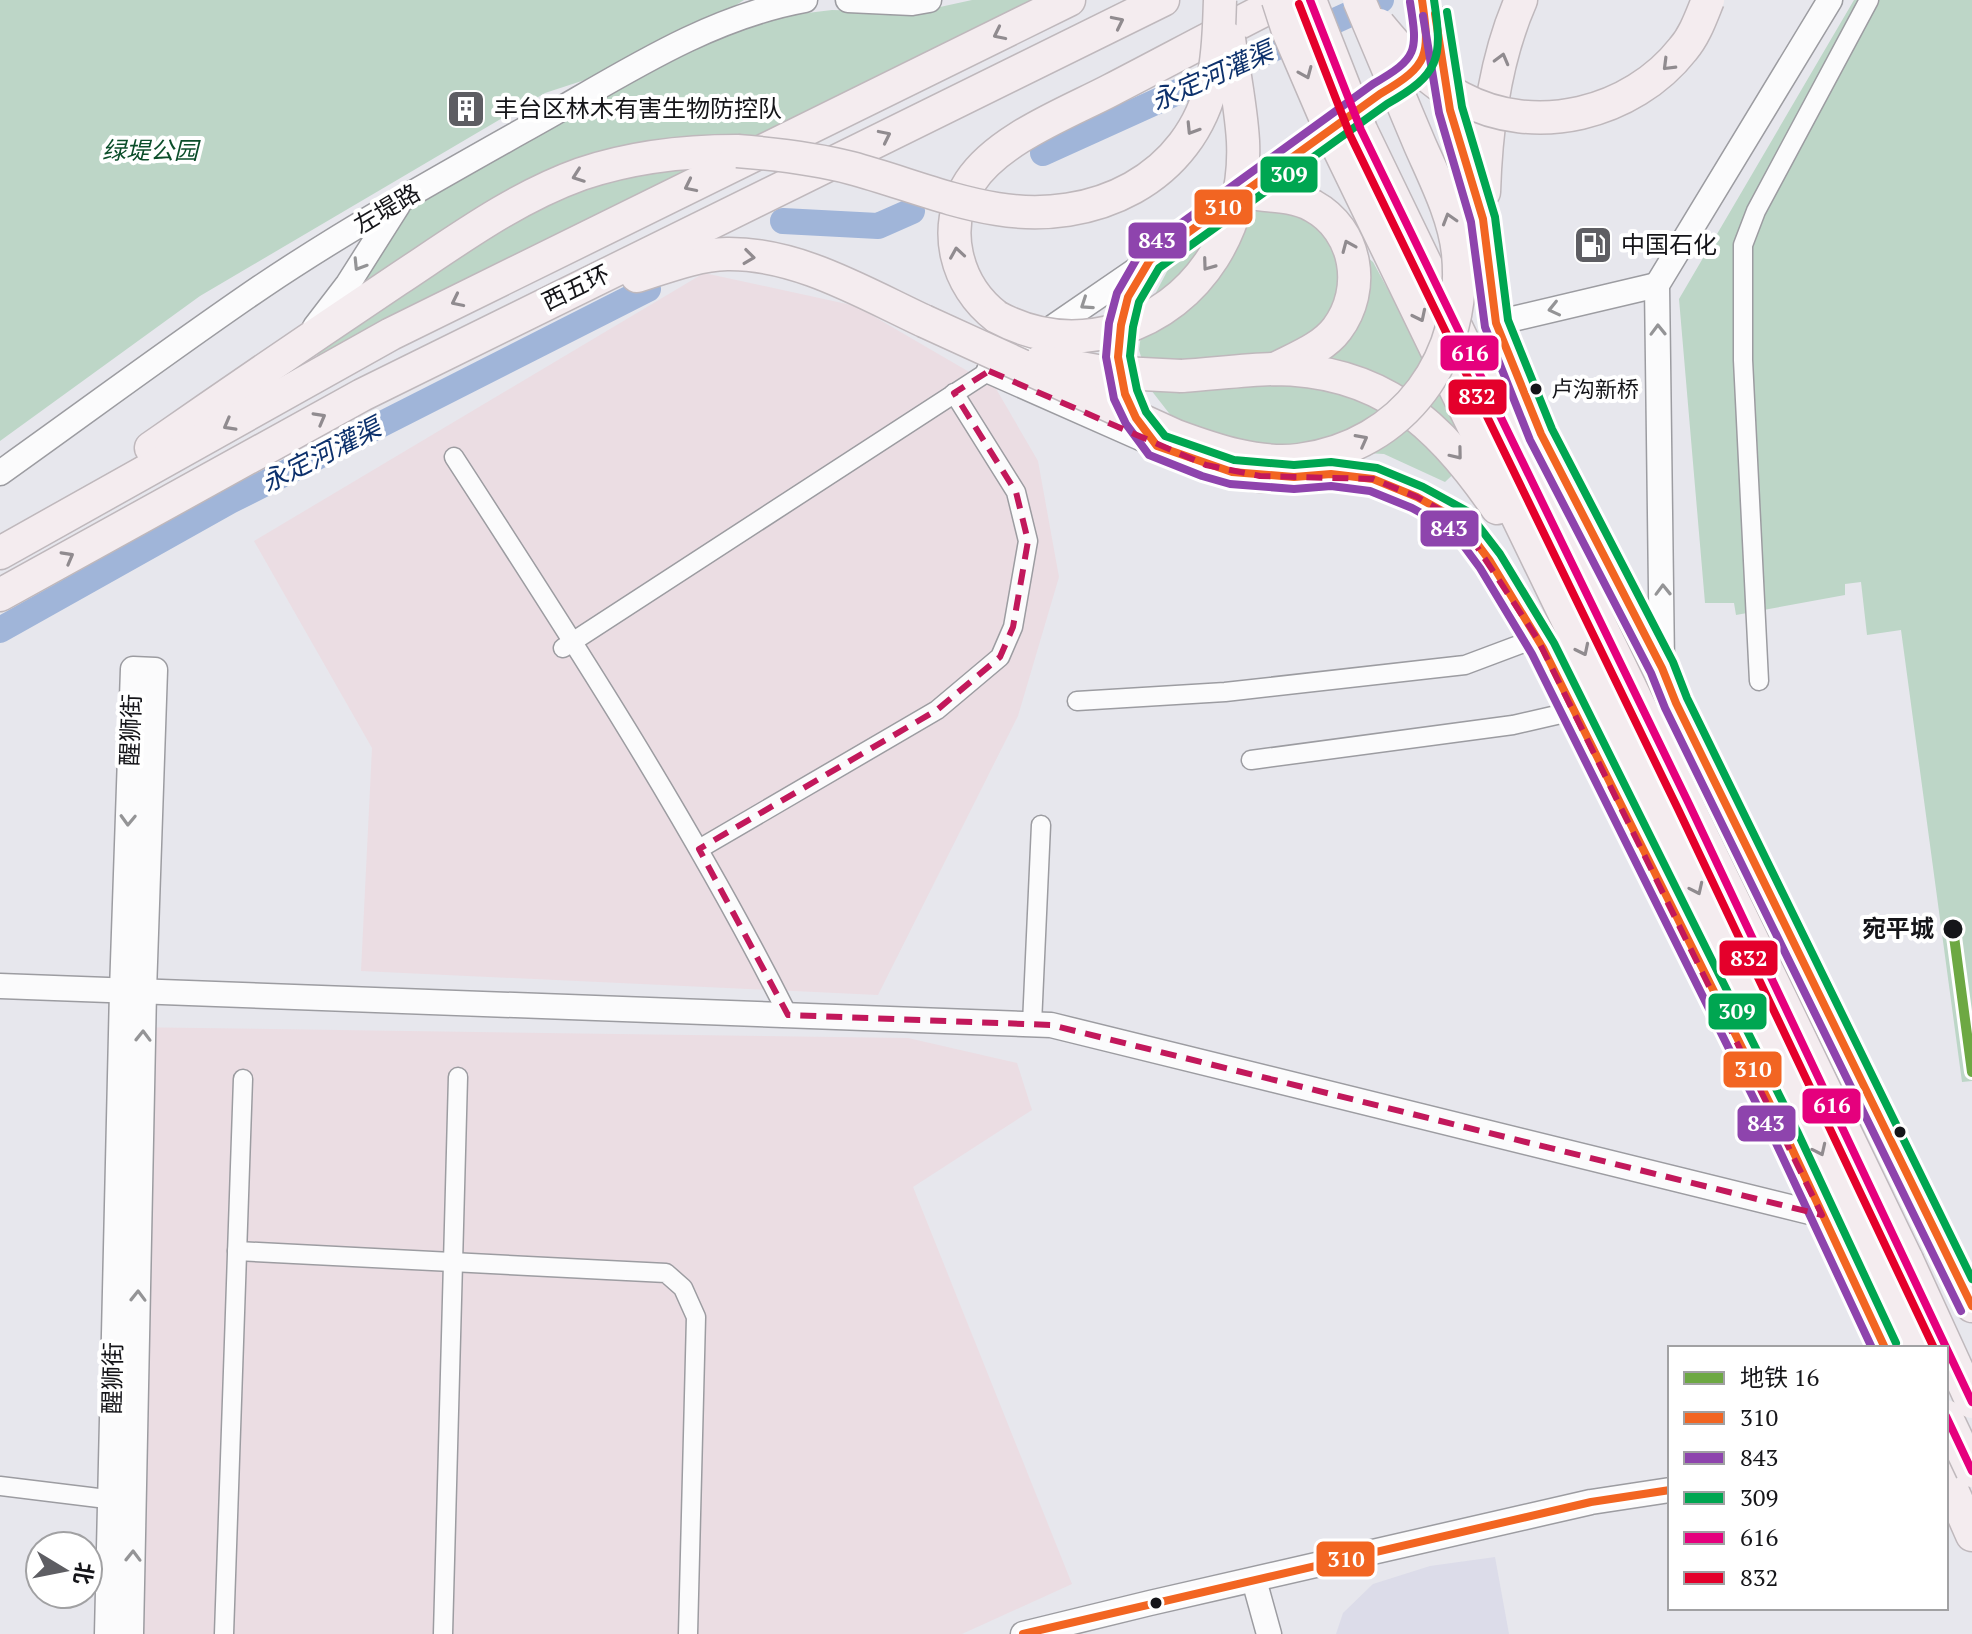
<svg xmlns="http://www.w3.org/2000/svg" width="1972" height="1634" viewBox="0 0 1972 1634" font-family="'PT Serif','Noto Sans SC',serif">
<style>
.industrial{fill:#ebdde3}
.built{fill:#dcdce9}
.green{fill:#bdd6c7}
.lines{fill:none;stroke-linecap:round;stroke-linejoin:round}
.river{stroke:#a0b5d9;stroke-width:26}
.street-casing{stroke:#9c9ca1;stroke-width:21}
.secondary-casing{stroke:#9c9ca1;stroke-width:27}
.highway-casing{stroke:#bfb8bc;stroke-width:35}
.street{stroke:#fbfbfc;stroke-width:18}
.secondary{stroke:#fbfbfc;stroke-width:24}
.highway{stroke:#f4ecef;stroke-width:32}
.highway-bridge-casing{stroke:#bfb8bc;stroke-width:35;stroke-linecap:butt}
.highway-bridge{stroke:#f4ecef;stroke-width:32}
.bus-1-casing{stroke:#fff;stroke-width:14}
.bus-2-casing{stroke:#fff;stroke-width:14}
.bus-3-casing{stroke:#fff;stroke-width:14}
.bus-4-casing{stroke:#fff;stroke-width:14}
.bus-5-casing{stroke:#fff;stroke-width:14}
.bus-1{stroke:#f26522;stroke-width:8}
.bus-2{stroke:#8e44ad;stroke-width:8}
.bus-3{stroke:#00a651;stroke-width:8}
.bus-4{stroke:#e5007d;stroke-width:8}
.bus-5{stroke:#e4002b;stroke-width:8}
.metro-1-casing{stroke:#fff;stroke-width:16}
.metro-1{stroke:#6da843;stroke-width:10}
.oneway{stroke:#908b8f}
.oneway2{stroke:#949496}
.marked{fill:none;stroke:#c2185b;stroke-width:6;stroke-dasharray:16 10;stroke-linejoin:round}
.bus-dot{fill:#151519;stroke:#fff;stroke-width:3}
.labels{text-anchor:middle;stroke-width:8;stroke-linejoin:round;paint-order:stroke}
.bus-label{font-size:22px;fill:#151519;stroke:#fff;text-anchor:start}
.poi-label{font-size:24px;fill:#151519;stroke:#fff;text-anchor:start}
.park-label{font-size:24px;font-style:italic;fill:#0b4e2a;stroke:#fff}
.street-label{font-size:24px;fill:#151519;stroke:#fff}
.stop-label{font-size:24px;font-weight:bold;fill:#151519;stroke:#fff;text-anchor:end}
.water-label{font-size:26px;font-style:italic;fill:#0d316c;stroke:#fff}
.line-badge{stroke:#fff;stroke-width:3}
.badge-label{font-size:22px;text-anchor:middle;font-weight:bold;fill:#fff}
</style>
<rect width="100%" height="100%" fill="#e7e7ed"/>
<g class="industrial">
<polygon points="704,273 856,306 995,387 1038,461 1059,577 1018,716 878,995 361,971 372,748 254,541"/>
<polygon points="123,1027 908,1038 1017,1063 1032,1110 913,1187 1072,1584 962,1634 111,1634"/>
</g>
<polygon class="built" points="1495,1557 1509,1634 1336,1634 1343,1613 1373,1584 1430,1566"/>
<g class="green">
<polygon points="0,0 744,0 655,57 545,93 200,296 0,441"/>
<polygon points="972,0 1038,0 783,123 313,363 353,290 413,203 728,29 774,17 832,10 917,12"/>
<polygon points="1854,0 1972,0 1972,1081 1962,1082 1901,630 1867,635 1861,582 1845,584 1845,595 1736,615 1734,603 1705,603 1679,299"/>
<polygon points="1263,208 1318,216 1373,262 1466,433 1462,466 1445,482 1384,454 1279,448 1221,437 1172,417 1151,390 1139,350 1141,335 1152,300 1172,262 1210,233"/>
</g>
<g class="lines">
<g class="river">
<polyline points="1043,153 1381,0"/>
<polyline points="783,221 878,226 912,211"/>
<polyline points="0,630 230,501 648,289"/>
</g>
<g class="street-casing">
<g id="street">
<path d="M454,457C572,639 690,821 788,1015"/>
<polyline points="563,648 989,371"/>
<polyline points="1759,681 1743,360 1743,245 1756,211 1869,0"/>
<polyline points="1077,701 1225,692 1465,665 1537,638"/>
<polyline points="1251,760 1513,725 1574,711"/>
<polyline points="699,849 937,710 1000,657 1013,627 1028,541 1016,492 954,393"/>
<polyline points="1032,1024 1041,825"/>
<polyline points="237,1251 666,1273 683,1288 696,1317 688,1634"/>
<polyline points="0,1486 123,1501"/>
<polyline points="224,1634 243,1079"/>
<polyline points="443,1634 458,1077"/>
</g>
</g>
<g class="secondary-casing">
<g id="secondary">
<polyline points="848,0 912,3 929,0"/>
<polyline points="1496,323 1657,285"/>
<polyline points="315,327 348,284 398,205"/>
<polyline points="989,371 1145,264"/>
<polyline points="989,371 1154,444"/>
<path d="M0,473C87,411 173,347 261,287C353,225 451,171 547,117C629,70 711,17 805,0"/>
<polyline points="1662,665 1657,285 1830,0"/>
<polyline points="0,986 1051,1025 1822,1215"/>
<polyline points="1254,1580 1269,1634"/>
<polyline points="107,1634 122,991 133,669 155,670 144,991 131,1634"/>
<polyline points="1023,1634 1150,1603 1591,1502 1670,1490"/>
</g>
</g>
<g class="highway-casing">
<g id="highway">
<polyline points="1422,0 1428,39 1421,62 1408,78 1380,94 1246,193 1150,260 1128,297 1121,325 1118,357 1125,394 1136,418 1157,446 1206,465 1232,472 1260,476 1294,477 1331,474 1373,479 1417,497 1460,521 1490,561 1543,648 1786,1136 1885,1348"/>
<polyline points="1437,23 1450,110 1483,219 1496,323 1541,434 1662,668 1676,703 1972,1306"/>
<polyline points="1361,130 1907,1260"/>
<polyline points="1337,145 1664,819"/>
<path d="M1484,192C1486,128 1495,59 1521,0"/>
<path d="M1246,193C1268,196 1294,195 1313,206C1357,230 1367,289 1337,329C1323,348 1296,358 1275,369"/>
<path d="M637,276C666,267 696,255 727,254C797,253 862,292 924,321"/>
<path d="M997,317C956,286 940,227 970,182C998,139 1067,113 1111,90C1169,60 1226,29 1284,0"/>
<path d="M1181,376C1212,374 1243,370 1273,369C1381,369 1440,424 1497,508"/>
<path d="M151,448C233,391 315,335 397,280C456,241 514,198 581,174C631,157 684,151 737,151"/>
<polyline points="0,553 391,334 1069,0"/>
<polyline points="0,595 362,395 1163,0"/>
<polyline points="1946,1476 1972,1535"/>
</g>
</g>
<use href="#street" class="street"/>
<use href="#secondary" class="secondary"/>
<use href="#highway" class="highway"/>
<g class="highway-bridge-casing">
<g id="highway-bridge">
<polyline points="1278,0 1288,31 1337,145"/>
<polyline points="1310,0 1361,130"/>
<path d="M1379,25C1403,54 1427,81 1461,98C1535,138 1632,114 1683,49C1695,35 1701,17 1708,0"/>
<path d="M737,151C775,154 813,158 851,168C900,181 947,201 997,209C1093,225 1191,180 1213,79C1219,53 1219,26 1220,0"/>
<path d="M997,317C1036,338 1077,342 1120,329C1201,304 1247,225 1243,141C1241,107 1234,73 1229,39"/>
<path d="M924,321L1176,436C1214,450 1258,465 1299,460C1405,446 1468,356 1458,253C1454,216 1435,179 1420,145C1400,97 1379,48 1359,0"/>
<polyline points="1041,361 1103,372 1181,376"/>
<polyline points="1664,819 1914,1348"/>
<polyline points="1907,1260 1972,1402"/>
<polyline points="1946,1416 1972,1471"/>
</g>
</g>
<use href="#highway-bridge" class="highway-bridge"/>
<g class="bus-1-casing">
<g id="bus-1">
<path d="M1422,0C1430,55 1430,65 1380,94L1150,260L1128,297L1121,325L1118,357L1125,394L1136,418L1157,446L1232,472L1294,477L1331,474L1373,479L1417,497L1460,521L1490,561L1543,648L1786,1136L1885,1348"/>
<polyline points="1435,14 1450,110 1483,219 1496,323 1541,434 1662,668 1676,703 1972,1306"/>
<polyline points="1023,1634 1591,1502 1670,1490"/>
</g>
</g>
<g class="bus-2-casing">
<g id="bus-2">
<path d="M1410,2C1418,52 1418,58 1373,84L1140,253L1117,293L1109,323L1106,357L1114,399L1126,424L1149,455L1202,476L1230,484L1294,489L1331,486L1370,491L1412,508L1452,530L1480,568L1532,654L1775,1141L1872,1348"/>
<polyline points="1423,16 1439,113 1471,222 1485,327 1530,440 1651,673 1665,708 1961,1311"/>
</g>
</g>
<g class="bus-3-casing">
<g id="bus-3">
<path d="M1434,0C1443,59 1440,74 1387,104L1159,268L1139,302L1133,327L1130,356L1137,390L1146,412L1165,436L1234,460L1294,465L1331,462L1377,468L1423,487L1467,511L1500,554L1554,643L1797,1131L1896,1343"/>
<polyline points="1447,12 1462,107 1495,217 1508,320 1552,429 1673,662 1687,698 1972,1279"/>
</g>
</g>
<g class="bus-4-casing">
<g id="bus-4">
<polyline points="1310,0 1361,130 1689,804 1972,1402"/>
<polyline points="1946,1416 1972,1471"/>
</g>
</g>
<g class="bus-5-casing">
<polyline id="bus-5" points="1299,4 1350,135 1678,809 1934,1348"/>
</g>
<use href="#bus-1" class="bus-1"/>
<use href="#bus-2" class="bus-2"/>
<use href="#bus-3" class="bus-3"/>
<use href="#bus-4" class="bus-4"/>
<use href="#bus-5" class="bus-5"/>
<g class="metro-1-casing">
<polyline id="metro-1" points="1953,929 1972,1072"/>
</g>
<use href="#metro-1" class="metro-1"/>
</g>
<defs><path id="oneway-chevron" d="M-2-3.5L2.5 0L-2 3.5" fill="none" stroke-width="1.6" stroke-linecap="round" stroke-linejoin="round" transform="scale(2)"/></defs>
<g class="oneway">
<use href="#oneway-chevron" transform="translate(1118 22) rotate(-26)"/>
<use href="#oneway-chevron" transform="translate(999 34) rotate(154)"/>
<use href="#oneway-chevron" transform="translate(1502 59) rotate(-75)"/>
<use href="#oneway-chevron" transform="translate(1668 65) rotate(135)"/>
<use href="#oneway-chevron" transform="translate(1306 73) rotate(67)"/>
<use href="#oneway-chevron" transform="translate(1192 129) rotate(122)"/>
<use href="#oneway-chevron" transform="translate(885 136) rotate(-26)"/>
<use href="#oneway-chevron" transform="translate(578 176) rotate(160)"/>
<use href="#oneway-chevron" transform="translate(690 186) rotate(154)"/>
<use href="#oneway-chevron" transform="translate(1449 219) rotate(-107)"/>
<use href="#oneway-chevron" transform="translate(1348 246) rotate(-113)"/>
<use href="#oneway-chevron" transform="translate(957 253) rotate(-99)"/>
<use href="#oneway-chevron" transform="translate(749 257) rotate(7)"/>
<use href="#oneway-chevron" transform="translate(1208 265) rotate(126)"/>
<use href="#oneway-chevron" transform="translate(457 301) rotate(154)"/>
<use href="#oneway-chevron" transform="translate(1420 316) rotate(64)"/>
<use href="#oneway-chevron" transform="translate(320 418) rotate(-29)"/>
<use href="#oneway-chevron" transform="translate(229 425) rotate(151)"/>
<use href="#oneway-chevron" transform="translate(1362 440) rotate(-28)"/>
<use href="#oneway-chevron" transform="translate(1457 454) rotate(51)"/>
<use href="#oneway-chevron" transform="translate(68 557) rotate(-29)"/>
<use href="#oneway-chevron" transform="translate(1583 650) rotate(64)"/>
<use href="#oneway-chevron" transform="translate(1697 889) rotate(65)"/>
<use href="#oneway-chevron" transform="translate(1820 1150) rotate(65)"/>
</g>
<g class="oneway2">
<use href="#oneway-chevron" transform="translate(359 265) rotate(122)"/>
<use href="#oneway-chevron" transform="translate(1086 304) rotate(146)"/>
<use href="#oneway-chevron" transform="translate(1554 309) rotate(167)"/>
<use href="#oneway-chevron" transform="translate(1658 330) rotate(-91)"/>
<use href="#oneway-chevron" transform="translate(1663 590) rotate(-91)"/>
<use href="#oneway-chevron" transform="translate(128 820) rotate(92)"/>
<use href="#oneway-chevron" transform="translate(143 1036) rotate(-89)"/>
<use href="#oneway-chevron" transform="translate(138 1296) rotate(-89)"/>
<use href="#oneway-chevron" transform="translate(133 1556) rotate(-89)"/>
</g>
<path class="marked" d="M989,371L1206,465L1260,476L1373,479L1417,497L1460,521L1537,638L1822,1215L1051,1025L788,1015L699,849L937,710L1000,657L1013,627L1028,541L1016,492L954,393Z"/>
<defs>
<g id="building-square" transform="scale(2)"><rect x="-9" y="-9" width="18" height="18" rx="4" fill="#5e5e63" stroke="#fff"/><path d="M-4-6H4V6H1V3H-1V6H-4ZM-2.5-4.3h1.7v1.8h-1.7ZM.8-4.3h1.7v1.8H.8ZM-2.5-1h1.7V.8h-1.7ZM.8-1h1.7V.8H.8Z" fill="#fff"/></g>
<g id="fuel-square" transform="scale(2)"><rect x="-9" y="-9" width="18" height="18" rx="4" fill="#5e5e63" stroke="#fff"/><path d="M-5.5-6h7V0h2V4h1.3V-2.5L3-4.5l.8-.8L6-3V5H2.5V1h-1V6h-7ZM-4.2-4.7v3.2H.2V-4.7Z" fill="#fff"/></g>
</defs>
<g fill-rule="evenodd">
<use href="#building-square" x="466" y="109"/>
<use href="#fuel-square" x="1593" y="245"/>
</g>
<g class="bus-dot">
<circle cx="1536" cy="389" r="7"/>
<circle cx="1953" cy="929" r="11"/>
<circle cx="1900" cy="1132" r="7"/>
<circle cx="1156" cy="1603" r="7"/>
</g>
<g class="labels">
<g class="bus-label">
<text x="1551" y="397">卢沟新桥</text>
</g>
<g class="poi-label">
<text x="494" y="117">丰台区林木有害生物防控队</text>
<text x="1621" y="253">中国石化</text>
</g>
<g class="park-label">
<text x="150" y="159">绿堤公园</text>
</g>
<g class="street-label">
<text transform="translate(387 209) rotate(-31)" y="8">左堤路</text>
<text transform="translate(576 288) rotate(-26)" y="8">西五环</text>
<text transform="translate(131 730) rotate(-88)" y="8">醒狮街</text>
<text transform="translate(113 1378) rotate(-89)" y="8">醒狮街</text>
</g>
<g class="stop-label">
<text x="1934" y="937">宛平城</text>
</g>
<g class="water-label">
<text transform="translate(1212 76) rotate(-24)" y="9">永定河灌渠</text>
<text transform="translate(321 455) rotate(-27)" y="9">永定河灌渠</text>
</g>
</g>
<g class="line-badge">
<rect x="1259" y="155" width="60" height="39" rx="8" fill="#00a651"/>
<rect x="1193" y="188" width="61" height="38" rx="8" fill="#f26522"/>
<rect x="1127" y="221" width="61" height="39" rx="8" fill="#8e44ad"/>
<rect x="1439" y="334" width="61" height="38" rx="8" fill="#e5007d"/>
<rect x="1447" y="378" width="61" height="38" rx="8" fill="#e4002b"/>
<rect x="1419" y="509" width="61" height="39" rx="8" fill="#8e44ad"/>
<rect x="1718" y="939" width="61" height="38" rx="8" fill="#e4002b"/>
<rect x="1707" y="992" width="61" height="39" rx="8" fill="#00a651"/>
<rect x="1722" y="1050" width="61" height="39" rx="8" fill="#f26522"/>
<rect x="1801" y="1087" width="61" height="38" rx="8" fill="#e5007d"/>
<rect x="1736" y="1104" width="61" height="39" rx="8" fill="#8e44ad"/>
<rect x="1315" y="1540" width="61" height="38" rx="8" fill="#f26522"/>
</g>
<g class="badge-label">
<text x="1289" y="182">309</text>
<text x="1223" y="215">310</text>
<text x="1157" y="248">843</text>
<text x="1470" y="361">616</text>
<text x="1477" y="404">832</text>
<text x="1449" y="536">843</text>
<text x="1749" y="966">832</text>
<text x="1737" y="1019">309</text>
<text x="1753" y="1077">310</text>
<text x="1832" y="1113">616</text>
<text x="1766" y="1131">843</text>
<text x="1346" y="1567">310</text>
</g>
<rect x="1668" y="1346" width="280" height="264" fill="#ffffff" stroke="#a1a1a3" stroke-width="2"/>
<rect x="1684" y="1372" width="40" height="12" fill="#6da843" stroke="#a1a1a3" stroke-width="2"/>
<text x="1740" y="1386" font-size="24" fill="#151519">地铁 16</text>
<rect x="1684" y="1412" width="40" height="12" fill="#f26522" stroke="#a1a1a3" stroke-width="2"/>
<text x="1740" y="1426" font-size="24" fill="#151519">310</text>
<rect x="1684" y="1452" width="40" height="12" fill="#8e44ad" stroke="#a1a1a3" stroke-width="2"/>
<text x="1740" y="1466" font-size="24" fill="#151519">843</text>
<rect x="1684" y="1492" width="40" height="12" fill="#00a651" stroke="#a1a1a3" stroke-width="2"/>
<text x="1740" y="1506" font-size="24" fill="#151519">309</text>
<rect x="1684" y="1532" width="40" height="12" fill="#e5007d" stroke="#a1a1a3" stroke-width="2"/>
<text x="1740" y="1546" font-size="24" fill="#151519">616</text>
<rect x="1684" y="1572" width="40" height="12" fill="#e4002b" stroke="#a1a1a3" stroke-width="2"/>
<text x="1740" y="1586" font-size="24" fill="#151519">832</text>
<g transform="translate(64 1570) rotate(100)"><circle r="38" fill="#ffffff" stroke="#a1a1a3" stroke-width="2"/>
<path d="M0-6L14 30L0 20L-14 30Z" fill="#5e5e63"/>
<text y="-12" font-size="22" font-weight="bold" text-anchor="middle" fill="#151519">北</text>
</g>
</svg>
